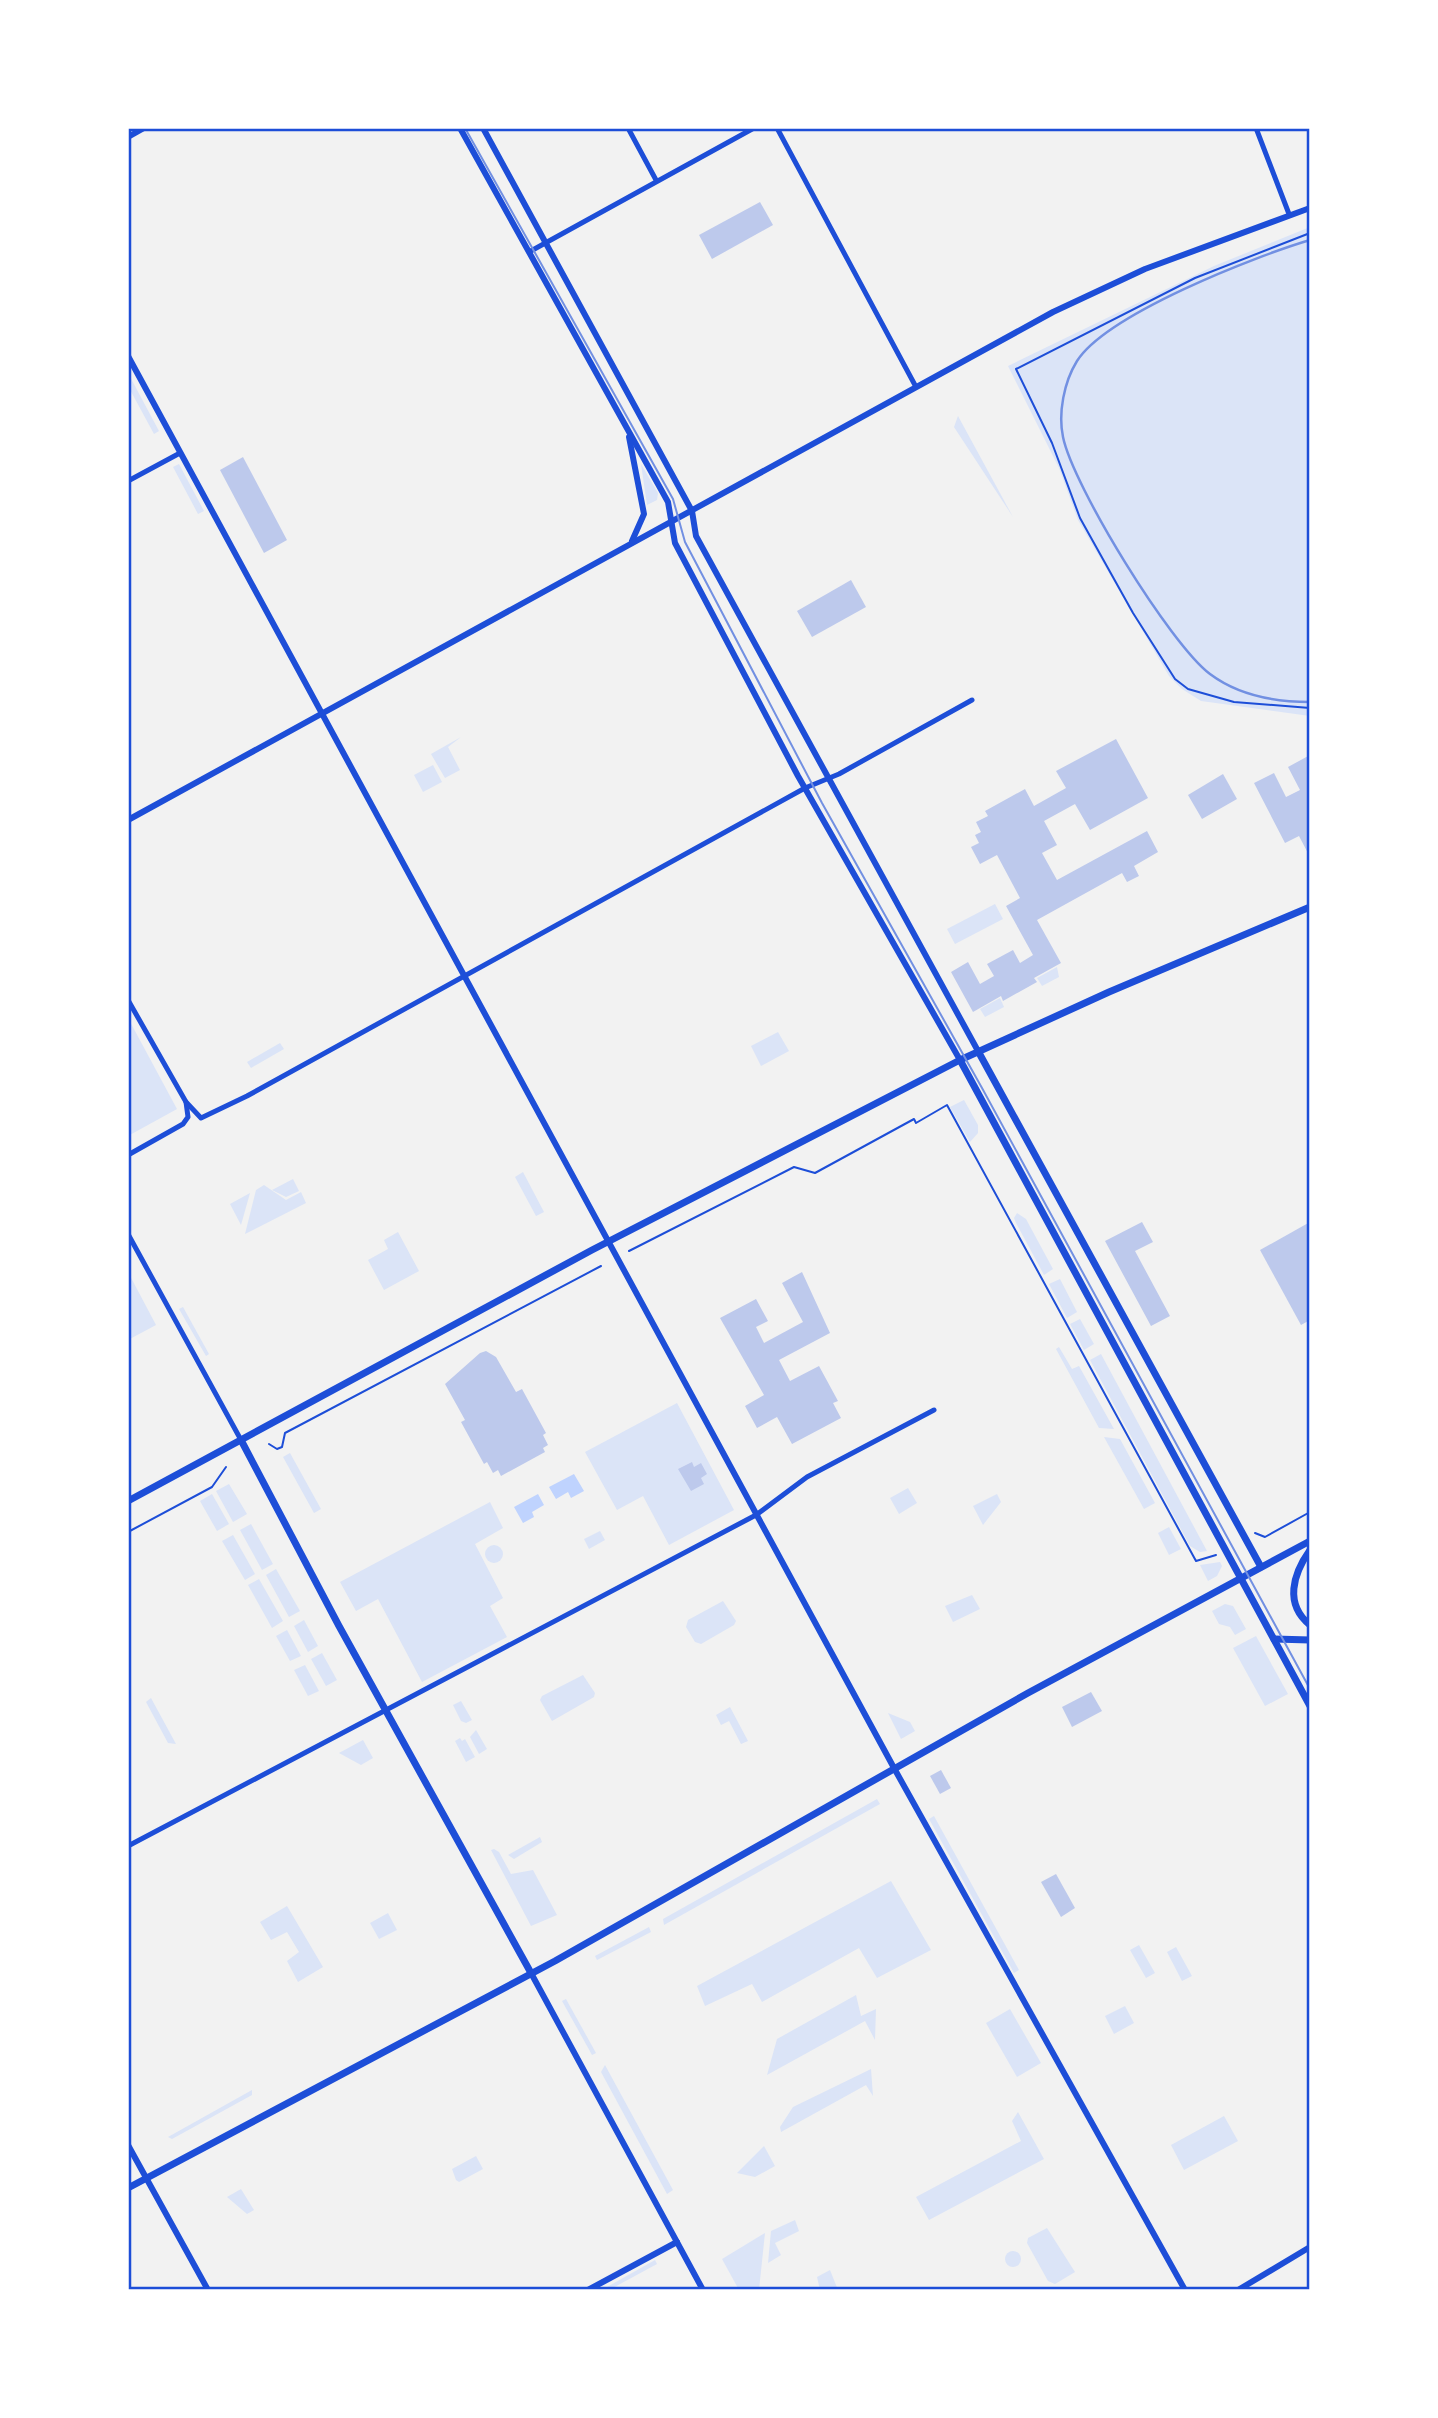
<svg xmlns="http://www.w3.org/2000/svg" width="1438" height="2418" viewBox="0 0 1438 2418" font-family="'Noto Sans',sans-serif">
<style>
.green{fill:#dbe4f7}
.water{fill:#bfd3fe}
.building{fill:#bdc9ec}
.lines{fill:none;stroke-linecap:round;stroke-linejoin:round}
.path{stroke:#1d4ed8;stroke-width:2}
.minor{stroke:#1d4ed8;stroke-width:5}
.tertiary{stroke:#1d4ed8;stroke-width:6}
.secondary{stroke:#1d4ed8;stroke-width:7}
.tram{stroke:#7290e2;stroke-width:2}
.rail{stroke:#7290e2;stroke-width:2.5}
.neatline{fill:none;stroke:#1d4ed8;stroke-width:2.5}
</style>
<rect width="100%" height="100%" fill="#f2f2f2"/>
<g class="green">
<polygon points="1310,227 1310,716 1201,701 1182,689 1169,676 1078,520 1059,468 1008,366 1214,266"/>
<polygon points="128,373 159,431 154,434 128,386"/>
<polygon points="958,416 1013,517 954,427"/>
<polygon points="179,464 204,511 198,514 173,467"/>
<polygon points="641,464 658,493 657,500 647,505"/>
<polygon points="461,737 448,747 460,770 445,778 431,754"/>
<polygon points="433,765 442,782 423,792 414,775"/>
<polygon points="995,904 1003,919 955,944 947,929"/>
<polygon points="1057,967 1059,977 1042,986 1037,978"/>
<polygon points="1000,998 1004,1007 985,1017 980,1009"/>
<polygon points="128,1018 177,1109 128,1136"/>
<polygon points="778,1032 789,1051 761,1066 751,1046"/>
<polygon points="280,1043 284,1049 251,1068 247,1062"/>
<polygon points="964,1100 978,1125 978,1133 970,1142 950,1107"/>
<polygon points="523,1172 544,1212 536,1216 515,1177"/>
<polygon points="293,1179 299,1191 286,1197 272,1190"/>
<polygon points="264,1185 286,1200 301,1192 306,1203 245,1234 256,1190"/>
<polygon points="250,1193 241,1225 230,1204"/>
<polygon points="1017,1213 1026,1219 1053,1269 1044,1275 1016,1223 1014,1218"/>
<polygon points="398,1232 419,1271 384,1290 368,1260 388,1249 384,1240"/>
<polygon points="128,1272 156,1325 128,1340"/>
<polygon points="1060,1279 1077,1312 1067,1318 1049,1284"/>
<polygon points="183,1307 209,1354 206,1356 179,1309"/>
<polygon points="1080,1319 1094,1344 1084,1350 1070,1324"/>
<polygon points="1059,1347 1072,1369 1079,1366 1114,1429 1099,1428 1056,1349"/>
<polygon points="1101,1354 1207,1551 1200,1552 1190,1546 1090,1360"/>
<polygon points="677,1403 734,1510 669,1545 643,1496 617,1510 585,1452"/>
<polygon points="1104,1437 1120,1439 1155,1503 1144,1509"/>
<polygon points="290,1453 321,1509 314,1513 283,1457"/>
<polygon points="229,1484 247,1514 233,1522 216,1491"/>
<polygon points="908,1488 917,1503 899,1514 890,1498"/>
<polygon points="212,1494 229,1524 217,1531 200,1501"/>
<polygon points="997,1494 1001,1502 983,1525 973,1506"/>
<polygon points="490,1502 503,1528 475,1544 503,1598 490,1606 507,1637 422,1682 378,1599 356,1611 340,1582"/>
<polygon points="251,1524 273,1564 262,1570 240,1530"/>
<polygon points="1169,1527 1181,1549 1169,1555 1158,1533"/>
<polygon points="600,1531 605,1540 589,1549 584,1539"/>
<polygon points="233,1535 255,1574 245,1580 222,1541"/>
<circle cx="494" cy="1554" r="9"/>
<polygon points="1220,1562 1222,1566 1217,1576 1208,1581 1200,1565"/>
<polygon points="276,1569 300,1611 289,1617 266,1575"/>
<polygon points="259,1579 283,1621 272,1628 248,1585"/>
<polygon points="972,1595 980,1609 953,1622 945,1606"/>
<polygon points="723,1601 736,1621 734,1625 701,1644 695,1642 686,1627 688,1620"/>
<polygon points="1225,1604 1233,1606 1246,1629 1235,1635 1230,1627 1219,1624 1212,1611"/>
<polygon points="304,1620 318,1646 308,1652 294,1626"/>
<polygon points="287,1630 301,1656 290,1661 276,1636"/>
<polygon points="1256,1636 1288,1694 1265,1706 1233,1648"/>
<polygon points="322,1653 337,1680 326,1686 311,1659"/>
<polygon points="305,1665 319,1691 308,1696 294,1670"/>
<polygon points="583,1675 595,1693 594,1697 552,1721 540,1700 542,1696"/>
<polygon points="151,1698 176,1744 168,1743 146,1702"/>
<polygon points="461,1701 472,1720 466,1723 461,1721 453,1705"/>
<polygon points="730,1707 748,1741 741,1744 729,1721 721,1725 716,1715"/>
<polygon points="888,1713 910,1722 915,1731 901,1739"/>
<polygon points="476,1730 487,1749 479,1754 470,1737"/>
<polygon points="460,1738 462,1741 465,1739 475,1757 466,1762 455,1741"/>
<polygon points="363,1740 373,1758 361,1765 339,1753"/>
<polygon points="877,1799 880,1804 664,1925 663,1919"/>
<polygon points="934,1816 1019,1970 1014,1973 929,1819"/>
<polygon points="540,1837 542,1842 514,1859 508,1855"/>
<polygon points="494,1849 499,1852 511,1874 533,1870 557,1915 531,1926 491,1850"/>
<polygon points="891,1881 931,1950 877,1978 859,1948 762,2002 752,1984 705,2006 697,1986"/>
<polygon points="287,1906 323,1967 298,1982 287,1961 299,1952 287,1932 271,1940 260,1922"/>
<polygon points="388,1913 397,1930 379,1939 370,1923"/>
<polygon points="649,1927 651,1932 597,1960 595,1956"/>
<polygon points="1139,1945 1155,1973 1146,1978 1130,1950"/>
<polygon points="1176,1947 1192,1976 1182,1981 1167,1952"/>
<polygon points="856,1995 861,2016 876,2009 875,2040 865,2021 767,2075 777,2039"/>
<polygon points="566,1999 596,2053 592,2055 562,2001"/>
<polygon points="1125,2006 1134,2023 1114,2034 1105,2016"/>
<polygon points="1010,2009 1041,2063 1017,2077 986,2023"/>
<polygon points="605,2065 673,2190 667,2194 601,2072"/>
<polygon points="871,2069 873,2096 866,2085 781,2132 780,2127 793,2107"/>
<polygon points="252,2090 252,2095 172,2139 168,2137"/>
<polygon points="1018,2112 1044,2159 929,2220 916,2197 1021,2141 1012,2121"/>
<polygon points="1224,2116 1238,2141 1184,2170 1171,2145"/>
<polygon points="764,2146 775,2166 755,2177 737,2173"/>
<polygon points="476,2156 483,2169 459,2182 456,2180 452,2169"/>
<polygon points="241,2189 254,2210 247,2214 227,2197"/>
<polygon points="795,2220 799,2231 775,2243 781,2255 768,2263 771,2231"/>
<polygon points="1047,2228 1075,2272 1055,2284 1048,2281 1027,2243 1028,2238"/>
<polygon points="765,2233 759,2290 739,2290 722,2259"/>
<circle cx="1013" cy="2259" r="8"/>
<polygon points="655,2260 657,2264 609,2290 607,2287"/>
<polygon points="830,2270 838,2290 820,2290 817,2277"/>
</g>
<g class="water">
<polygon points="574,1474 584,1491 571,1498 568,1492 556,1499 549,1487"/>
<polygon points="538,1494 544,1505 532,1512 534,1517 523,1523 514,1507"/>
</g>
<g class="building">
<polygon points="760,202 773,225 712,259 699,235"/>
<polygon points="243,457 287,540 264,553 220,470"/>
<polygon points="851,580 866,607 812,637 797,611"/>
<polygon points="1116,739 1148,798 1090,830 1075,804 1044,821 1057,845 1042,853 1057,880 1147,831 1158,852 1134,866 1139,876 1127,882 1122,873 1037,920 1061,963 1034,978 1037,982 1003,1001 1001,996 973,1012 951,972 968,962 980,984 994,976 987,964 1013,950 1020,963 1033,955 1006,906 1020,898 997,855 980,864 971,847 979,843 975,835 981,832 976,822 988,816 985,811 1025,789 1034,806 1066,788 1056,771"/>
<polygon points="1310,755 1310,857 1299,836 1285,843 1254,783 1274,773 1286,797 1300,790 1288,767"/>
<polygon points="1223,774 1237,799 1202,819 1188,795"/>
<polygon points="1142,1222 1153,1242 1135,1251 1170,1316 1151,1326 1105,1241"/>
<polygon points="1310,1222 1310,1320 1301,1325 1260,1250"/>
<polygon points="802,1272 830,1333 779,1360 790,1381 819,1366 838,1401 833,1403 841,1418 792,1444 777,1417 757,1428 745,1406 764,1395 720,1318 756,1299 768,1321 756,1327 764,1343 803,1322 782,1283"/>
<polygon points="486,1351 496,1357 516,1392 522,1389 546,1433 543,1435 548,1445 543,1448 545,1452 501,1476 498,1470 493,1473 487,1462 484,1464 461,1422 465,1420 445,1384 480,1353"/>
<polygon points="692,1462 694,1467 701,1463 707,1474 701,1478 704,1484 691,1491 678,1469"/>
<polygon points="1091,1692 1102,1711 1072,1727 1062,1707"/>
<polygon points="941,1770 951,1788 940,1794 930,1776"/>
<polygon points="1056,1874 1075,1908 1061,1917 1041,1882"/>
</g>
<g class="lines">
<g class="path">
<polyline points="1310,233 1195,278 1016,369 1052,443 1080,518 1133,613 1175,679 1188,689 1234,702 1310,708"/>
<polyline points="629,1251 794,1167 815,1173 914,1119 916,1123 947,1105 1196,1561 1216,1555"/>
<polyline points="269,1444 277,1449 282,1447 285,1433 601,1266"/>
<polyline points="128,1532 212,1487 226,1467"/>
<polyline points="1255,1533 1265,1537 1310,1512"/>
</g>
<g class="minor">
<polyline points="628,128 656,180"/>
<polyline points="777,128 916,387"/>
<polyline points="1256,128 1289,214"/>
<polyline points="529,252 754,128"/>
<polyline points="128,481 180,453"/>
<polyline points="128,1000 186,1102 201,1118 247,1096 805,788 839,774 972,700"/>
<polyline points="128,1155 183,1124 188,1117 186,1102"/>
<polyline points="128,1234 241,1440"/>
<polyline points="128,1846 756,1515 807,1477 934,1410"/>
</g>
<g class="tertiary">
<polyline points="460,128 668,502 675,543 798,776 960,1060"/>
<polyline points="483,128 692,511 696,536 978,1051"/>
<polyline points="128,137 144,128"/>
<polyline points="128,356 894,1768 1185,2290"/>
<polyline points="629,437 644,514 632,541"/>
<polyline points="128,820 1053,312 1145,269 1310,208"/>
<polyline points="531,1973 703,2290"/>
<polyline points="128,2145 208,2290"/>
<polyline points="588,2290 677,2242"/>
<polyline points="1238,2290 1310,2247"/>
</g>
<g class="secondary">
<polyline points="978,1051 1261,1567"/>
<polyline points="960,1060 1310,1706"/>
<polyline points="241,1440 339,1626 531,1973"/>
<polyline points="128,1501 592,1250 960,1060 1109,992 1310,907"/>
<path d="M1310,1550C1293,1574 1284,1604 1310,1625"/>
<polyline points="1274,1639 1310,1640"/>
<polyline points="128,2188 555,1961 1028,1693 1310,1541"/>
</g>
<polyline class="tram" points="465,128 673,499 685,542 822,803 982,1088 1310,1689"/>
<path class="rail" d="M1310,240C1256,256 1107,314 1077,361C1064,382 1058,413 1063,437C1073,486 1170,644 1210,674C1238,695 1276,702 1310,702"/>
</g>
<rect width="1438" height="2418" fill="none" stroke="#ffffff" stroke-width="259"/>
<rect x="130" y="130" width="1178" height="2158" class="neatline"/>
</svg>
